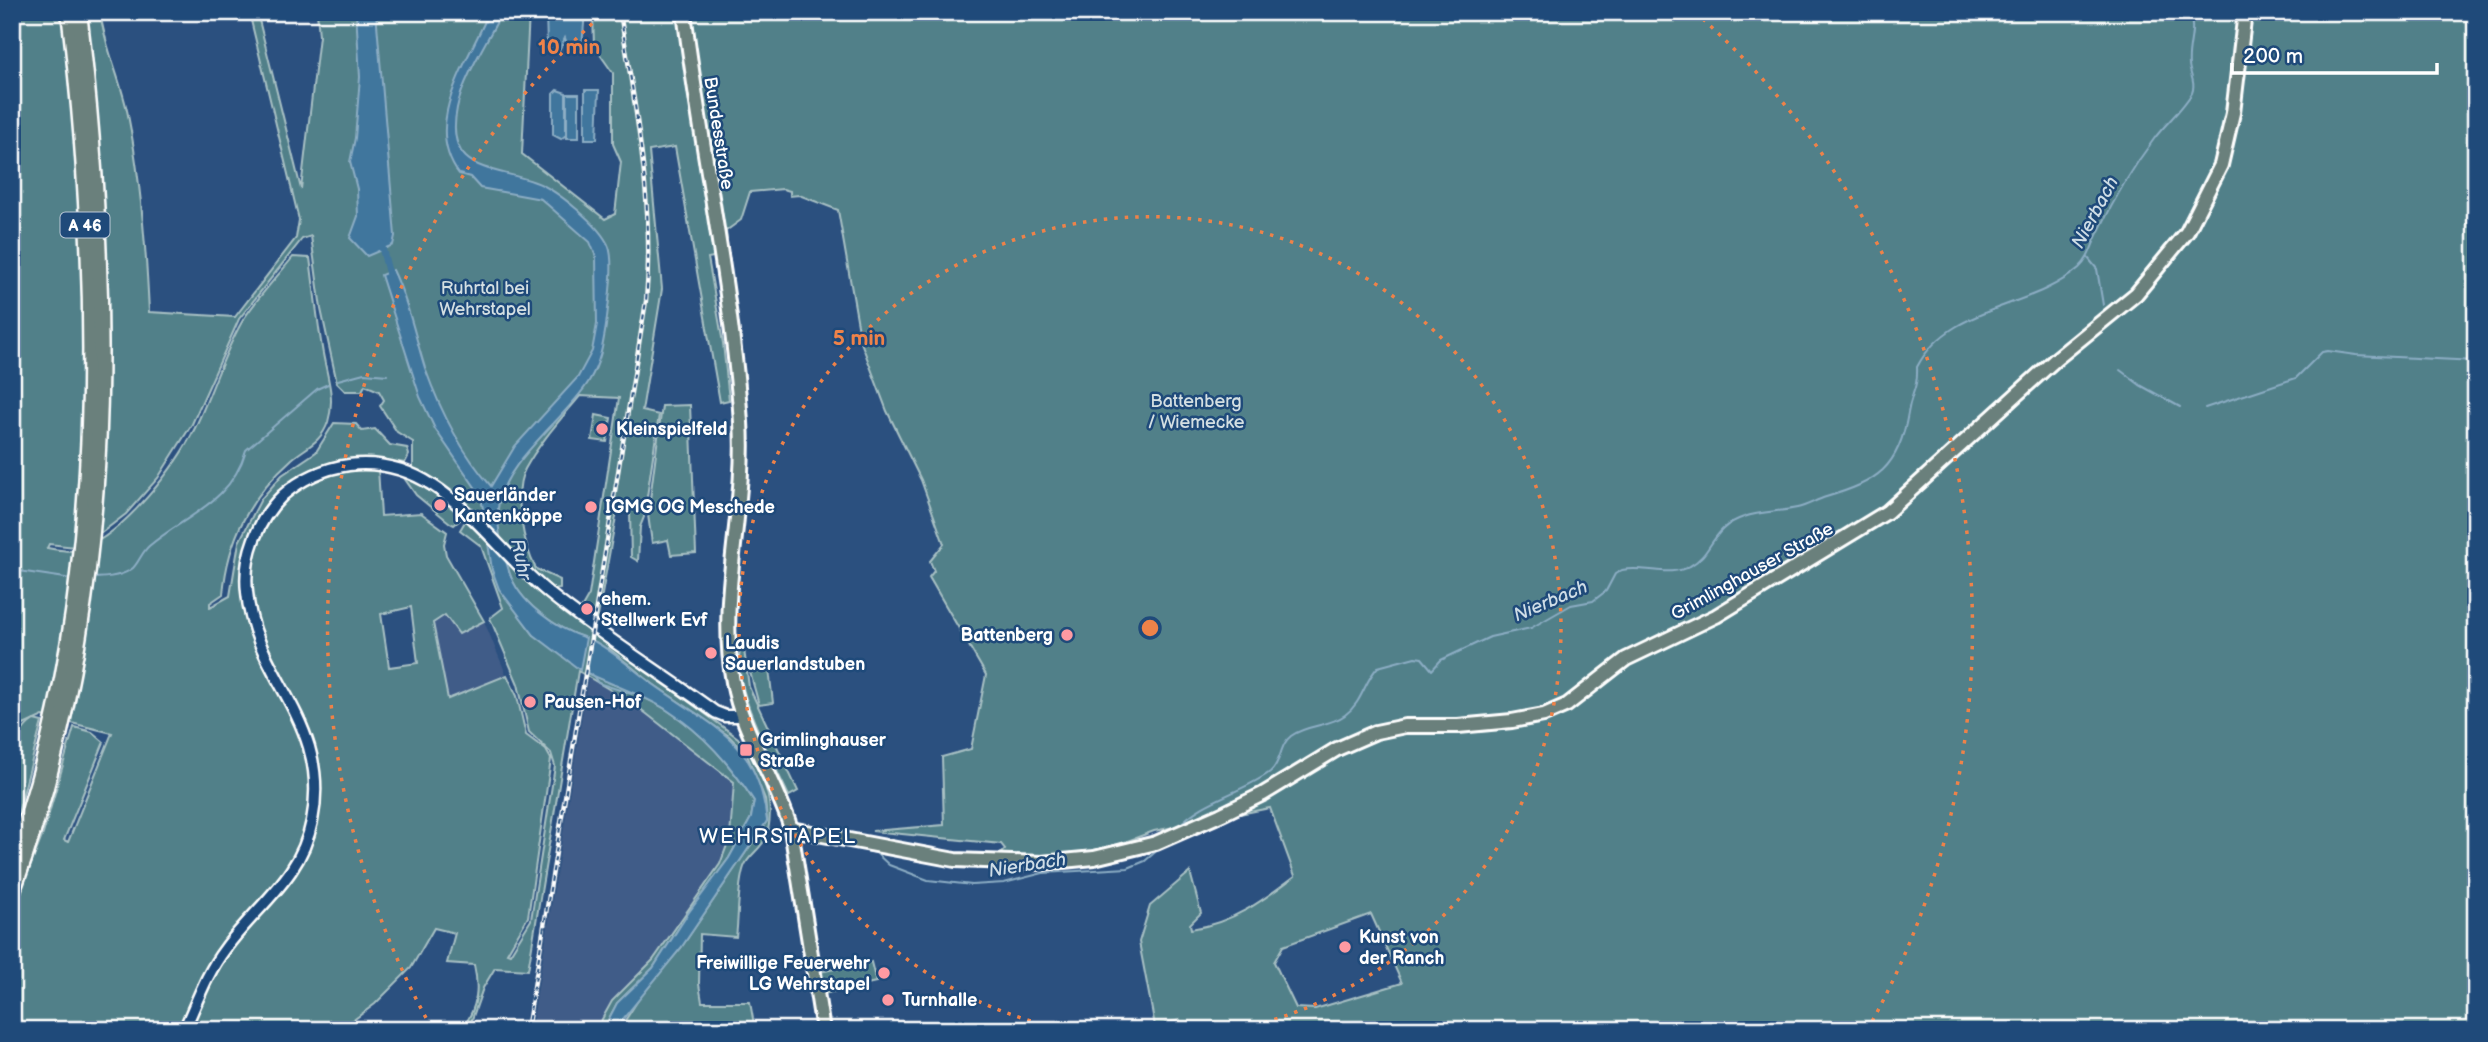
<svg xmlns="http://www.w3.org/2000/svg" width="2488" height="1042" viewBox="0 0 2488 1042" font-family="'Balsamiq Sans',sans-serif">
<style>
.built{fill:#3f5b88}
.green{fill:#518089;stroke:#a8c0c4;stroke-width:2;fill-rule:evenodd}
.water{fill:#40769d;stroke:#8cadc4;stroke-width:2}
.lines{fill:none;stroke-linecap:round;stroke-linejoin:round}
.stream{stroke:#8cadc4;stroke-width:2}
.canal{stroke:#40769d;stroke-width:7}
.minor-casing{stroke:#fff;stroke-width:15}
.major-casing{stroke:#fff;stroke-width:18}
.highway-casing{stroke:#fff;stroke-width:19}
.minor{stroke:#1f4a7a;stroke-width:10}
.major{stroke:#6a807c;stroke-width:12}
.highway{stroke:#6a807c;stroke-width:14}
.rail-casing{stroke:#fff;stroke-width:4.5}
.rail{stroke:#1f4a7a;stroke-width:2;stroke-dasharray:5;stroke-linecap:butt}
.ring{fill:none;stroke:#ee8249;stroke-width:3.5;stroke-dasharray:3.5 7}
.poi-dot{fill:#ff9aa2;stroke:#1f4a7a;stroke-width:2.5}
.labels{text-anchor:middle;stroke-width:5;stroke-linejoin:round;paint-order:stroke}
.shield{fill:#1f4a7a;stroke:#bcc9d7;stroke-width:2}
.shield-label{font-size:16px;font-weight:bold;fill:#fff}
.street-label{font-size:18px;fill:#fff;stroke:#1f4a7a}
.park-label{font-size:18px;fill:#d4dfe2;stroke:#1f4a7a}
.poi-label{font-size:18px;font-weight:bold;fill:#fff;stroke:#1f4a7a;text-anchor:start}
.water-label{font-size:19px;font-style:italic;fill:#cfdde6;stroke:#1f4a7a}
.quarter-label{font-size:21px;letter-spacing:2px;fill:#fff;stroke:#1f4a7a}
.centre{fill:#ee8249;stroke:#1f4a7a;stroke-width:3.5}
.ring-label{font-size:21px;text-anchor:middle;font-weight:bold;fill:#ee8249;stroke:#1f4a7a;stroke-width:5;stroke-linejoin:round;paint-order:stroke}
</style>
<rect width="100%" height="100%" fill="#2b507f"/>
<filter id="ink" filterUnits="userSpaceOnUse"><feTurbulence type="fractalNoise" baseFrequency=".0143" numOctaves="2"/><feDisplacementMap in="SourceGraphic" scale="14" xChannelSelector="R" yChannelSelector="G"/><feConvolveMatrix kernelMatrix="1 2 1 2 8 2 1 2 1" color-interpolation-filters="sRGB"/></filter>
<g filter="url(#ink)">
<g class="built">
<polygon points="445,615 459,634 484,621 506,674 448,699 432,623"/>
<polygon points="588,678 634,704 734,781 730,837 720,864 653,960 612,1001 596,1030 531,1030"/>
</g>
<g class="green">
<path d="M12,12H100C105,48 121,80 128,115C141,180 146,246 149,312L235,317L296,238L299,220L249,12H257L301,189L319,36L317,12H529L522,154L605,219L615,214L621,162L613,144V73L594,46L593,12H2476V1030H1182L1180,1020L1155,1026L1139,942L1150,906L1190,872L1201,913L1190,924L1191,929C1233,923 1262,901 1295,876L1270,808L1154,831L1101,851L996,858L1005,849L1001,844L872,831L944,825L942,757L971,749L986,675L929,577L934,571L930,561L944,544L921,480L887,411L861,342L838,210L799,195L790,196V191L783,189L750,192L741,220L726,231L728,254L708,258L723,343L729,400L720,402L675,147L649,151L662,289L642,411L659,415L644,517L640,527L638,561L631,557L630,512L617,511L597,622L582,614L581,609L589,595L619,398L580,396C561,419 539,443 525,469C512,493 524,546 536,569L560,580V589L553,590L536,577L575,618L738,738C760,766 778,801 766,837C762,849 748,855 744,867C737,887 739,916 736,937L700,934L699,984L702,1002H750L755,1030H619L642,994L681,948L767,821L765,799L747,755L729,736L653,684L608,648L587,673C613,685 643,695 667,710C704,734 730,764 754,801L751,818L729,858L689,912L653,968L617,1003L603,1030H596L612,1001L653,960L720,864L730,837L734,782L634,704L578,671L528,970L495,968L483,988L469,1028L464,1026C478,1006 479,987 474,965L447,963L455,933L434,928L411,968L375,1004L340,1030H190L204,991L181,1030H12V913L43,834L74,727L92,732L104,742L64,840L68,842L112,733L43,716L19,727L12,745ZM311,236L321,309L337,383L345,391H362L365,385L379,391L384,400L380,406L397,432L413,442V474L469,515L460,530L481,546L503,608L490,618L518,684L529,732L551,753L555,766L531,920L510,954L507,953L528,917L551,759L546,750L526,735L517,696L507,675L448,699L433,623L445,615L459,634L484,621L446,555L444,544L447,532L421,513L381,516L378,468L371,458L405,463L409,455L407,448L390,445L375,429L362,431L356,424L334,423L316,452L282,475L261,499L239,542L230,596L210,607V603L223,594C228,539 250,496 292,459C306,447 321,443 328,422C336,396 326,374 322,348C317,318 314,288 310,258L293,257C277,277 257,298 243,320C223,354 212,393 195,428C176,467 125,532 84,548C72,553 58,550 47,548L49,544L75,547L88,543L126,514L158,478L192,424L239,319L302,239ZM503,547C505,558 507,570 512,580C524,606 559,630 585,638L534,635L500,589ZM411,607L418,663L389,667L381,614ZM1371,914L1402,983L1315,1009L1296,1008L1274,962L1283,946Z"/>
<polygon points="690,405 696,553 671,555 668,540 652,543 648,515 662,406"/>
<polygon points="596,415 611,418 607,442 592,440"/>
<polygon points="402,475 421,482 461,512 460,520 454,525 450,523 416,495"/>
<path d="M743,642L749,687L798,791L789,796C773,761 725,677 743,642Z"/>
<polygon points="769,669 773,703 759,705 750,672"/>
<path d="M34,720L42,722L12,836C12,801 0,741 34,720Z"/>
<polygon points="871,962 876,982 823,994 819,972"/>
</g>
<g class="water">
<polygon points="356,12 376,12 395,236 393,245 367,256 350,238 358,216 357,189 350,162 355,138 360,77"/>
<path d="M489,12H502C488,40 463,78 457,108C444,173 492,166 535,182C556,189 601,226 609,247C615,264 608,306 606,326C603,345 600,363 589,381C568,417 501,463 498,509C497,528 503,552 509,571C518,602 556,629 586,638L580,670L534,635L499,589L492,570L481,496L435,429L420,397L381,275L393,270C408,301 415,336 425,368C440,410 462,453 491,486L515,446L578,377L592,351L597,324L596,257L590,242L541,199L480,188L470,177L459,174C421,123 469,61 489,12Z"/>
<polygon points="546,12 585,12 582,47 569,49 565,38 559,50 547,46"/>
<polygon points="557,90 566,93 566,135 561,139 553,135 553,94"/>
<polygon points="585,90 599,90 597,139 585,139"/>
<rect x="567" y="94" width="12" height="44"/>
<path d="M592,640C615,652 632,669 653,684C712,727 758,739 767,821L681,948L623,1019L619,1030H603L617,1003L653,968L689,912L729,858L751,818L754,801C730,764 704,734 667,710C643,695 613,685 587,673Z"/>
</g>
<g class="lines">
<g class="stream">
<polyline points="2088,258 2097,269 2103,305"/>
<polyline points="2120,370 2140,385 2180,407"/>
<polyline points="338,380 364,373 387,375"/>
<polyline points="2205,408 2296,378 2322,352 2328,351 2356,355 2476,361"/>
<polyline points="12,570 72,579"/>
<path d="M91,578C105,578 122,577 133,568C139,562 142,552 149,546C186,515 231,503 246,450L317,389L328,384"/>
<polyline points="592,674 598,683 632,694"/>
<path d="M1178,827C1201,800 1242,793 1270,772C1282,762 1279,745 1291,736C1307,724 1329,727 1345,715C1363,702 1364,681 1378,667L1415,657L1422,658L1432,670L1441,660L1490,637L1531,628L1571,605L1593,601L1606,591L1615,574L1622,570C1644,565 1670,578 1690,566C1714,553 1710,528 1744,517C1761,511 1779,512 1797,508C1807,506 1816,500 1826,497C1877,482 1899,468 1908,413C1911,392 1918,390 1917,367C1950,304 2029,311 2079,268C2090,258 2092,244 2099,231C2114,199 2133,167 2154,139C2166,123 2182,110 2192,93C2196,83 2190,75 2189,65C2187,46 2197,30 2189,12"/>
<polyline points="760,828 780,831"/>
<polyline points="834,843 876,853 889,865 928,880 972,885 1004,883 1043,873 1128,868 1145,861 1161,847"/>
</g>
<polyline class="canal" points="381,243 390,279"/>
<g class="minor-casing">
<path id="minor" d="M184,1030C197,1002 206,974 225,949C257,905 301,878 312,821C332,722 254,678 247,592C243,557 257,520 283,495C301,479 325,468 349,465C441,454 487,544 550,594C602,636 660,672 715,712L725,716H742"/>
</g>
<g class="major-casing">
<g id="major">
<path d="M684,12C701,149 731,284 741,422C747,508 717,596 733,682C742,734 776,778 791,829L823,1030"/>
<polyline points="791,829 955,860 1042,863 1094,858 1156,843 1220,815 1263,794 1337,749 1376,732 1405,726 1458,726 1512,721 1544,715 1567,705 1626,659 1716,616 1887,512 2056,359 2136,294 2187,232 2221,165 2233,113 2245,12"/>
</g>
</g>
<g class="highway-casing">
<g id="highway">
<path d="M12,861C108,604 101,281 69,12"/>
<path d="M12,893C116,613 114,305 79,12"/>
</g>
</g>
<use href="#minor" class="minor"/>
<use href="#major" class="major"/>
<use href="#highway" class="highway"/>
<g class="rail-casing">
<path id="rail" d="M527,1030L646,301C655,204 635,108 620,12"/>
</g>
<use href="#rail" class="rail"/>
</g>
</g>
<g class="ring">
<path d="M1061 1029A411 411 0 1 1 1239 1029"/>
<path d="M431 1027A822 822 0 0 1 605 12M1695 12A822 822 0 0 1 1869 1027"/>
</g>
<g class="poi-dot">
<circle cx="602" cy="429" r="7"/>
<circle cx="440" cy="505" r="7"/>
<circle cx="591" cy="507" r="7"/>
<circle cx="587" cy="609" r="7"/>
<circle cx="1067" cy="635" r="7"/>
<circle cx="711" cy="653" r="7"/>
<circle cx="530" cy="702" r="7"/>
<rect x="739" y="743" width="14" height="14" rx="3.5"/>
<circle cx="1345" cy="947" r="7"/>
<circle cx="884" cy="973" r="7"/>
<circle cx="888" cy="1000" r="7"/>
</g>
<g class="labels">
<rect class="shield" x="60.5" y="212.5" width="49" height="25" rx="5"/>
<g class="shield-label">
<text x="85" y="231">A 46</text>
</g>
<g class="street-label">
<text transform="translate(719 133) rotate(81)" y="6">Bundesstraße</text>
<text transform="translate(1752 571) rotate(-29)" y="6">Grimlinghauser Straße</text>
</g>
<g class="park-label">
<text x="485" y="294">Ruhrtal bei<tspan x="485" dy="21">Wehrstapel</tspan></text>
<text x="1196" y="407">Battenberg<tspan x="1196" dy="21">/ Wiemecke</tspan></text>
</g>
<g class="poi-label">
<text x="616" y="435">Kleinspielfeld</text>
<text x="454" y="501">Sauerländer<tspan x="454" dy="21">Kantenköppe</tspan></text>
<text x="605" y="513">IGMG OG Meschede</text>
<text x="601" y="605">ehem.<tspan x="601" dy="21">Stellwerk Evf</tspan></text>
<text x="1053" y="641" text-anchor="end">Battenberg</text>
<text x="725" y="649">Laudis<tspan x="725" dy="21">Sauerlandstuben</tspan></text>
<text x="544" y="708">Pausen-Hof</text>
<text x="760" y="746">Grimlinghauser<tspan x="760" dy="21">Straße</tspan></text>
<text x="1359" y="943">Kunst von<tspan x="1359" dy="21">der Ranch</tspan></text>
<text x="870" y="969" text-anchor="end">Freiwillige Feuerwehr<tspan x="870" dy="21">LG Wehrstapel</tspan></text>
<text x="902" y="1006">Turnhalle</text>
</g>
<g class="water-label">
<text transform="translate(2094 212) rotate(-62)" y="7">Nierbach</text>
<text transform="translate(522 559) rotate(78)" y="7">Ruhr</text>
<text transform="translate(1550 600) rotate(-23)" y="7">Nierbach</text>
<text transform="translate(1027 864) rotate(-9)" y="7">Nierbach</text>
</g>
<g class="quarter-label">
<text x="778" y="843">WEHRSTAPEL</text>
</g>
</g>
<circle cx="1150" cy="628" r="10" class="centre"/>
<g class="ring-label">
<text x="569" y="54">10 min</text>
<text x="859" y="345">5 min</text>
</g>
<rect width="2488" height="1042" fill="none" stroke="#1f4a7a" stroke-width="42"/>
<rect x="21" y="21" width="2446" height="1000" fill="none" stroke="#fff" stroke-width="2.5" filter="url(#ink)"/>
<path d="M2232 63v10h205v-10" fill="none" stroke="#ffffff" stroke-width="3.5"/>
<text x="2243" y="63" font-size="21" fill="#ffffff" stroke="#1f4a7a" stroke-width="5" paint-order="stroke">200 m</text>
</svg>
